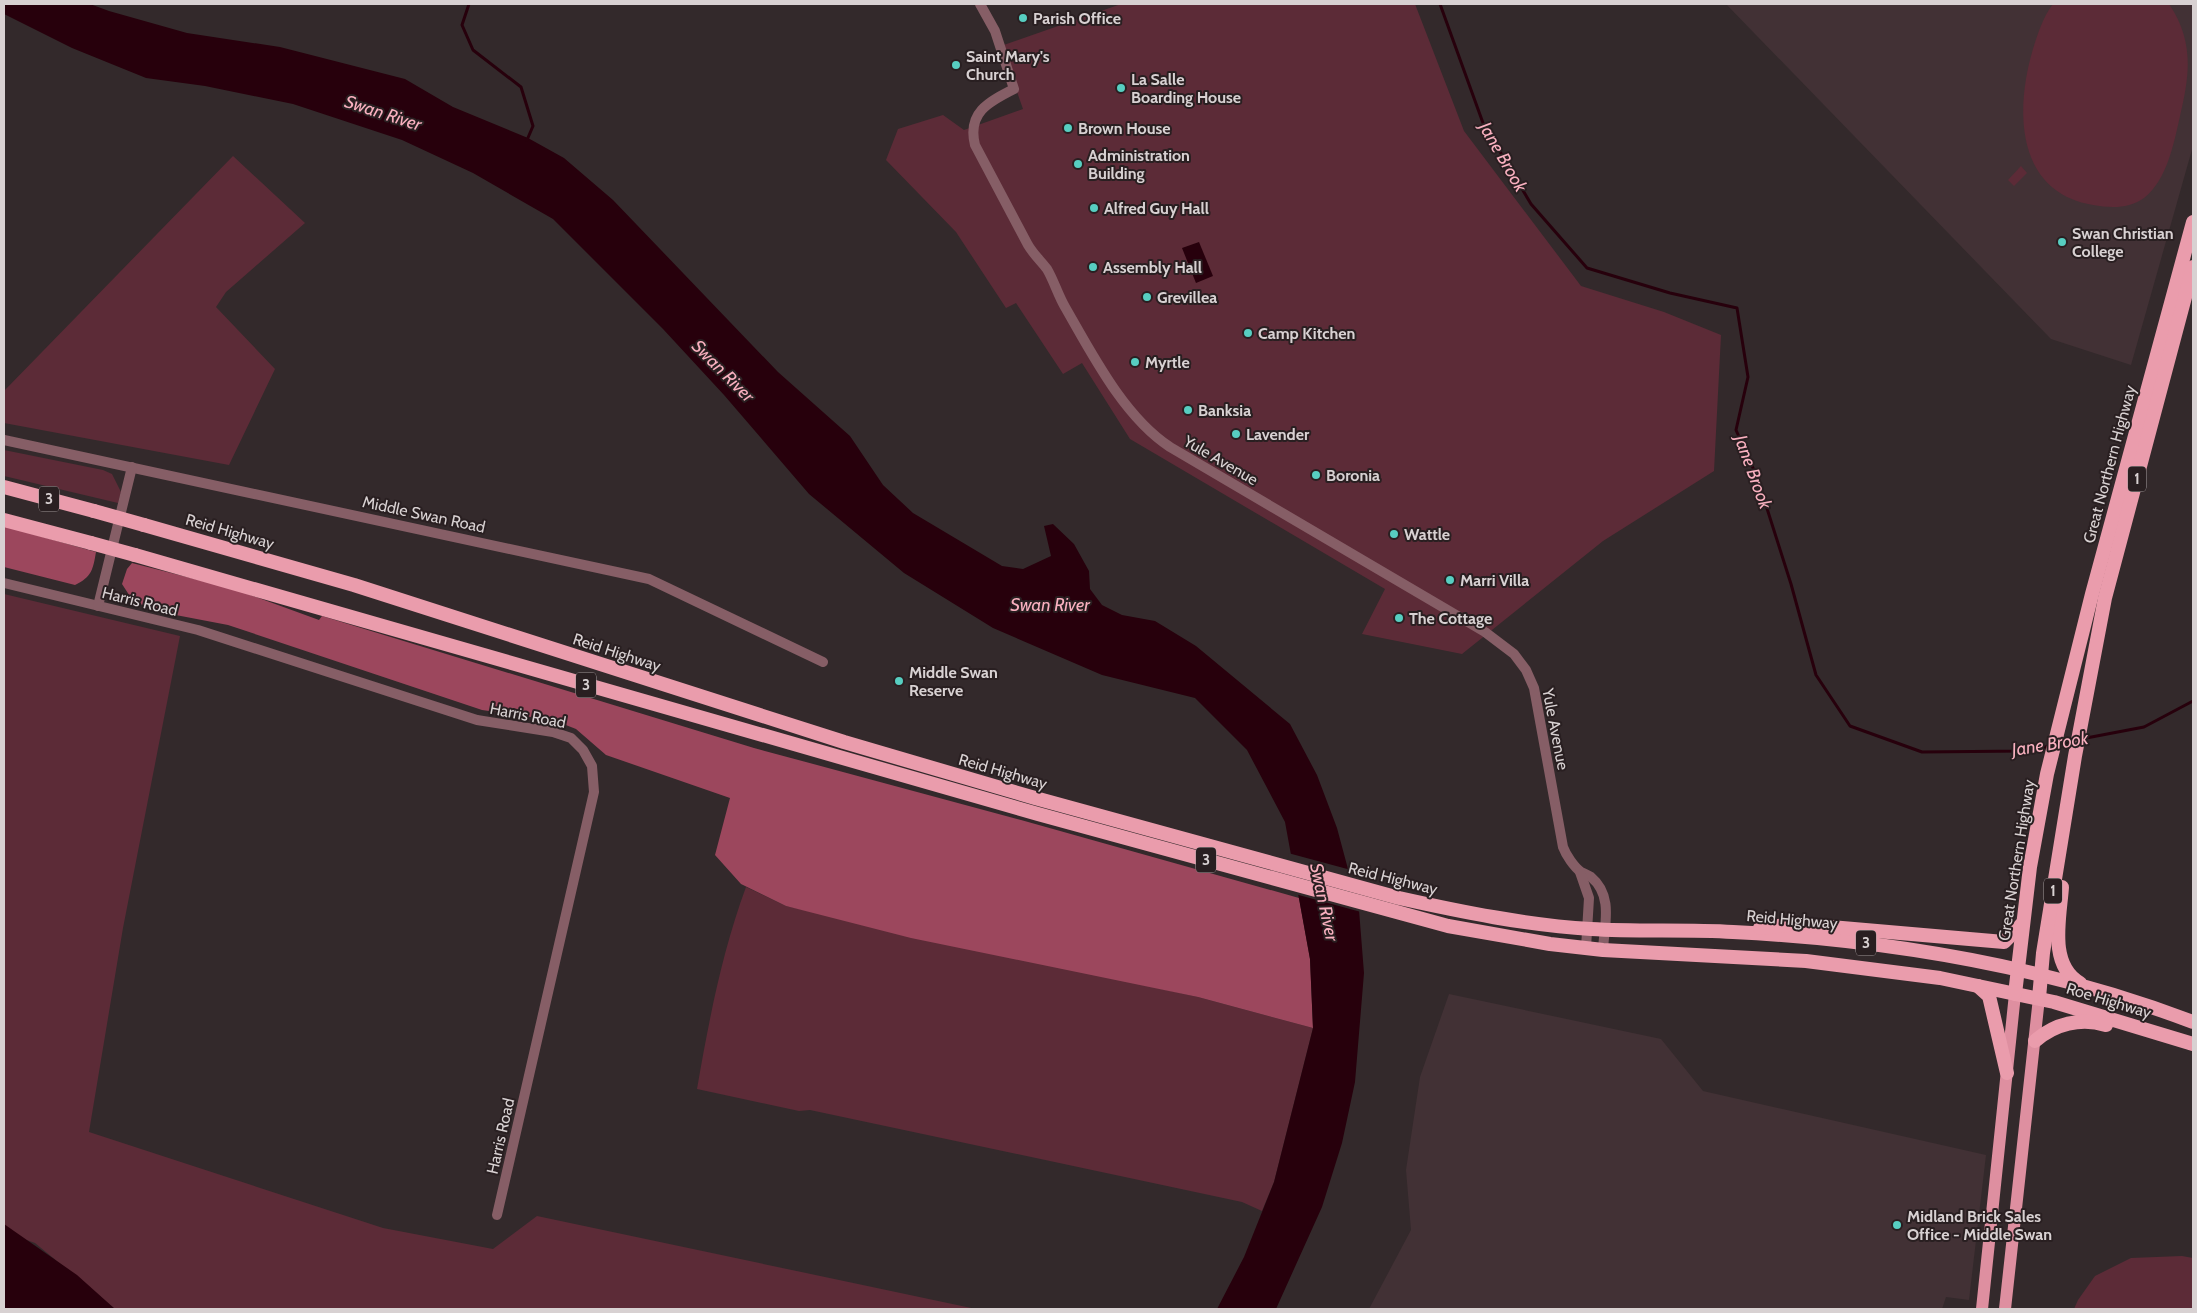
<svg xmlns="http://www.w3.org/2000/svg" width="2197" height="1313" viewBox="0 0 2197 1313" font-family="Cabin,sans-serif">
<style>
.built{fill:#423135}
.green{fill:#5c2b37}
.forest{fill:#9c475d}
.water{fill:#27000c}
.pier{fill:#33292b}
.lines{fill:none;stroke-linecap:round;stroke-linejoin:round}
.stream{stroke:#27000c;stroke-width:3}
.minor{stroke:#865e66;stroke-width:10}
.primary{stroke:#de8fa0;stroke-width:12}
.trunk{stroke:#ea9cac;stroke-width:14}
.trunk-bridge{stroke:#ea9cac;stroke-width:14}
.poi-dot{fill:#57cec1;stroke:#291f21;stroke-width:2}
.labels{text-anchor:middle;stroke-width:4;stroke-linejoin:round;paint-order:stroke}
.shield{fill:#291f21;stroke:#a49c9d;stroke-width:1}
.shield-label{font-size:15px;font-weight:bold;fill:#d8d1d2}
.poi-label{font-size:16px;font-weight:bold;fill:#d8d1d2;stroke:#291f21;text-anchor:start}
.street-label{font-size:16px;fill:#d8d1d2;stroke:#291f21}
.water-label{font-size:18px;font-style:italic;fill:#f9b0bf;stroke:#291f21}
</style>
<rect width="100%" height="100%" fill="#33292b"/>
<g class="built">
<polygon points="1726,4 2193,4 2193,146 2131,365 2051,339"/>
<polygon points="1449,994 1661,1039 1703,1091 1986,1155 1969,1300 1946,1297 1942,1309 1369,1309 1411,1230 1406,1170 1420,1077"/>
</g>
<g class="green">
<polygon points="1121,4 1415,4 1464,131 1581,286 1664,312 1721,335 1714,471 1603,541 1462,654 1362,634 1385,589 1130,439 1082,363 1063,374 1016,303 1006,308 956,232 886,160 898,129 943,115 964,130 1023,109 1001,46"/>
<path d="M2053,4H2169C2194,41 2190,74 2180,116C2174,143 2167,180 2144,198C2129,209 2110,208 2093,205C2015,192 2015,109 2033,49C2038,33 2043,17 2053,4Z"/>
<polygon points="233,156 305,223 226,292 216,307 275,369 229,465 4,423 4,391"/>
<polygon points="2021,166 2027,173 2014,186 2008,180"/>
<polygon points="4,450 103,470 112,474 121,492 118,503 4,476"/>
<polygon points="4,594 180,636 123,928 89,1132 383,1228 493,1249 537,1216 976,1309 115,1309 35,1243 4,1232"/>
<path d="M746,887L786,906L1198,997L1313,1028L1274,1182L1262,1211L1242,1202L810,1110L799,1111L697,1089C709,1020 722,952 746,887Z"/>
<polygon points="2182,1256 2193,1258 2193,1309 2074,1309 2078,1300 2095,1276 2131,1258"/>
</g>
<g class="forest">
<path d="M4,526L96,552C93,569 92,577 75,585L4,567Z"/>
<polygon points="132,563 234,589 319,620 322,616 754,748 1021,820 1299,898 1310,959 1313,1028 1198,997 911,938 786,906 741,884 715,855 730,798 606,755 576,729 553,720 482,710 228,625 160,612 133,601 122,584 127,569"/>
</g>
<g class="water">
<polygon points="4,4 90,4 109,11 187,33 280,47 405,79 453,107 528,138 564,158 613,200 778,372 850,436 883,485 913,513 1002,566 1023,569 1051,556 1044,526 1053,524 1074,544 1089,571 1090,589 1102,605 1122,615 1155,621 1196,646 1290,724 1317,775 1337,828 1359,910 1364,973 1355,1082 1342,1143 1322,1207 1276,1309 1217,1309 1244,1257 1274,1182 1313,1028 1310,959 1285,822 1247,750 1195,698 1102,675 993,628 904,573 809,494 724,395 663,329 553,219 473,173 402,140 293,104 205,86 146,78 72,48 4,14"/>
<polygon points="1199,242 1213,276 1196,283 1182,248"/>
<polygon points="4,1224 77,1275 115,1309 4,1309"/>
</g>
<polygon class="pier" points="1288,853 1351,870 1361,912 1295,894"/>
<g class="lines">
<g class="stream">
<polyline points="469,4 462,25 473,50 521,87 533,126 527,140"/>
<polyline points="1440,4 1483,123 1531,204 1587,268 1670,293 1737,308 1748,377 1736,430 1757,477 1791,584 1816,675 1850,726 1922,752 2023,751 2051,746"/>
<polyline points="2081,739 2144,727 2193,701"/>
<polyline points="2059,744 2073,741"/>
</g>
<g class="minor">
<path d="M980,4L995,31L1014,89C988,102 967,113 975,145L1028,245C1034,255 1041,261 1047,269C1054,281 1058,295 1065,307C1092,354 1124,417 1170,447L1485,632L1514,654L1526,670L1534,688L1563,847C1566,855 1574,867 1581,872C1585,874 1588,875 1591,877C1614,896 1604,926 1603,950"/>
<polyline points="4,440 649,579 823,662"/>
<polyline points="4,583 198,630 477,720 553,732 571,738 583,750 592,766 594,792 497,1215"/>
<polyline points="98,606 132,467"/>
<polyline points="1580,872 1589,898 1586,948"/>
</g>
<g class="primary">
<polyline points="1982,1309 2015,994"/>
<polyline points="2005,1309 2039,998"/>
</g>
<g class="trunk">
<polyline points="4,487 94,511"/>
<polyline points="4,520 91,543"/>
<path d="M144,525L354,585L844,742L1035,798L1399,898C1462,912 1526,925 1591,929C1638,932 1686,929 1733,932C1890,940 2046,966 2193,1022"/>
<polyline points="135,555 1038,814 1448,926 1550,944 1603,950 1806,961 1940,978 2054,1002 2193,1044"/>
<path d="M2062,887C2060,917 2048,965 2080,983"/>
<polyline points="1760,928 1796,924 2004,942 2022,924"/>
<polyline points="1978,986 1989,996 2007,1073"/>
<polyline points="2015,994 2030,867 2047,774 2092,594 2193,222"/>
<polyline points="2039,998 2043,953 2075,756 2105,598 2193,267"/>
<path d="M2035,1041C2054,1024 2081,1017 2106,1025"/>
</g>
<g class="trunk-bridge">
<polyline points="94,511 144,525"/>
<polyline points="91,543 135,555"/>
</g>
</g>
<g class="poi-dot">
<circle cx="1023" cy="18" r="5"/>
<circle cx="956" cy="65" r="5"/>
<circle cx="1121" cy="88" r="5"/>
<circle cx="1068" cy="128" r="5"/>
<circle cx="1078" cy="164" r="5"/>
<circle cx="1094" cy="208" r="5"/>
<circle cx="2062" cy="242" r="5"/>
<circle cx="1093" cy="267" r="5"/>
<circle cx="1147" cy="297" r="5"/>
<circle cx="1248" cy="333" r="5"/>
<circle cx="1135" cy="362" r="5"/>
<circle cx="1188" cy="410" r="5"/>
<circle cx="1236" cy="434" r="5"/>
<circle cx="1316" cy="475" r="5"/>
<circle cx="1394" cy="534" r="5"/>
<circle cx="1450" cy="580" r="5"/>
<circle cx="1399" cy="618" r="5"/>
<circle cx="899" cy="681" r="5"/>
<circle cx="1897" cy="1225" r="5"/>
</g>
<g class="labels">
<g class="shield">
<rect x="2128" y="466.5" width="18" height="25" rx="4"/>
<rect x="39" y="486.5" width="20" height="25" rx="4"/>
<rect x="576" y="672.5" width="20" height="25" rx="4"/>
<rect x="1196" y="847.5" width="20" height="25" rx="4"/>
<rect x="2044" y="878.5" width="18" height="25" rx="4"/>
<rect x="1856" y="930.5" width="20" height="25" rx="4"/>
</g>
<g class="shield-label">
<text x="2137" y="484">1</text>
<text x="49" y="504">3</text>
<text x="586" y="690">3</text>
<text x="1206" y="865">3</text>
<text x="2053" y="896">1</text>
<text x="1866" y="948">3</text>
</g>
<g class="poi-label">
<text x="1033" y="24">Parish Office</text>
<text x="966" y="62">Saint Mary's<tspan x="966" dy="18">Church</tspan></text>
<text x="1131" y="85">La Salle<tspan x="1131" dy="18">Boarding House</tspan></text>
<text x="1078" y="134">Brown House</text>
<text x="1088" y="161">Administration<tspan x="1088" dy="18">Building</tspan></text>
<text x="1104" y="214">Alfred Guy Hall</text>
<text x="2072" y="239">Swan Christian<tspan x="2072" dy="18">College</tspan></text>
<text x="1103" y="273">Assembly Hall</text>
<text x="1157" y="303">Grevillea</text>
<text x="1258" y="339">Camp Kitchen</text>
<text x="1145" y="368">Myrtle</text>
<text x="1198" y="416">Banksia</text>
<text x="1246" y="440">Lavender</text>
<text x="1326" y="481">Boronia</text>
<text x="1404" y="540">Wattle</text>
<text x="1460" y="586">Marri Villa</text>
<text x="1409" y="624">The Cottage</text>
<text x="909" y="678">Middle Swan<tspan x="909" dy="18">Reserve</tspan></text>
<text x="1907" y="1222">Midland Brick Sales<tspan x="1907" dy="18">Office - Middle Swan</tspan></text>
</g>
<g class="street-label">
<text transform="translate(1221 460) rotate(30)" y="6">Yule Avenue</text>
<text transform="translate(2109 464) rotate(-75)" y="6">Great Northern Highway</text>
<text transform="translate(424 514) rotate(12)" y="6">Middle Swan Road</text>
<text transform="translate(230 531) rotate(16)" y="6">Reid Highway</text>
<text transform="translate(140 601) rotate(14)" y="6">Harris Road</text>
<text transform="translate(617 652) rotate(18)" y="6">Reid Highway</text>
<text transform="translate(528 715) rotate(11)" y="6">Harris Road</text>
<text transform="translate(1556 729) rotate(79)" y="6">Yule Avenue</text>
<text transform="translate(1003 771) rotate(16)" y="6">Reid Highway</text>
<text transform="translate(2016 860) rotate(-81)" y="6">Great Northern Highway</text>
<text transform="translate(1393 878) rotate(14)" y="6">Reid Highway</text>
<text transform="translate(1792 919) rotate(5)" y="6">Reid Highway</text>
<text transform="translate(2109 1000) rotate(17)" y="6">Roe Highway</text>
<text transform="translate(500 1136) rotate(-77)" y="6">Harris Road</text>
</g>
<g class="water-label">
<text transform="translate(383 113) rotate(18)" y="6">Swan River</text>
<text transform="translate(1503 157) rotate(60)" y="6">Jane Brook</text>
<text transform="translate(723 371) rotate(45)" y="6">Swan River</text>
<text transform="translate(1753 472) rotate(70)" y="6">Jane Brook</text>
<text x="1050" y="611">Swan River</text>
<text transform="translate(2050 744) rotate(-9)" y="6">Jane Brook</text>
<text transform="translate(1324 902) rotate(78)" y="6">Swan River</text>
</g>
</g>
<rect width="2197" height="1313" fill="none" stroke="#d8d1d2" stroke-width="10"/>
</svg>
